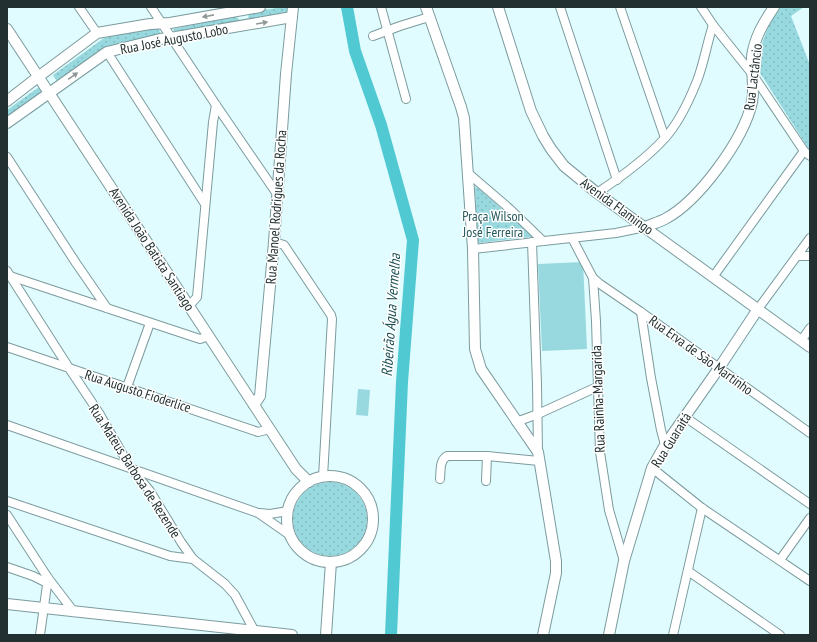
<svg xmlns="http://www.w3.org/2000/svg" width="817" height="642" viewBox="0 0 817 642" font-family="'PT Sans Narrow',sans-serif">
<style>
.green{fill:url(#green-dots)}
.pitch{fill:#97d9df}
.lines{fill:none;stroke-linecap:round;stroke-linejoin:round}
.river{stroke:#51c9d3;stroke-width:12}
.minor-casing{stroke:#7c9b9e;stroke-width:10}
.tertiary-casing{stroke:#7c9b9e;stroke-width:12}
.minor{stroke:#fff;stroke-width:8}
.tertiary{stroke:#fff;stroke-width:10}
.oneway{fill:#919898}
.labels{text-anchor:middle;stroke-width:3;stroke-linejoin:round;paint-order:stroke}
.street-label{font-size:14px;fill:#233031;stroke:#fff}
.park-label{font-size:14px;fill:#25585c;stroke:#fff}
.water-label{font-size:15px;font-style:italic;fill:#1b4f53;stroke:#fff}
</style>
<defs>
<pattern id="green-dots" width="8" height="8" patternUnits="userSpaceOnUse"><rect width="8" height="8" fill="#97d9df"/><path d="M2 2h.1M6 6h.1" fill="none" stroke="#82bbc0" stroke-width="1.8" stroke-linecap="round"/></pattern>
</defs>
<rect width="100%" height="100%" fill="#e1fcfe"/>
<g class="green">
<polygon points="283,7 287,7 287,12 284,16 250,20 248,16 251,12"/>
<path d="M781,7H804L791,16L810,65V151L760,73C755,61 765,31 772,20C774,16 778,11 781,7Z"/>
<polygon points="236,16 240,21 238,24 177,34 173,29"/>
<polygon points="156,27 158,28 162,36 108,46 58,83 53,75 104,38"/>
<polygon points="39,87 43,94 7,120 7,110"/>
<polygon points="475,187 478,188 528,232 531,235 531,237 477,243"/>
<circle cx="330" cy="519" r="37"/>
</g>
<g class="pitch">
<polygon points="583,262 587,349 542,351 538,264"/>
<polygon points="358,389 370,390 368,416 356,415"/>
</g>
<g class="lines">
<polyline class="river" points="347,7 355,51 381,125 413,240 402,382 391,635"/>
<g class="minor-casing">
<g id="minor">
<polyline points="79,7 97,33"/>
<polyline points="151,7 216,105 277,194"/>
<polyline points="381,7 406,99"/>
<polyline points="560,7 617,180"/>
<polyline points="620,7 665,138"/>
<polyline points="701,7 713,25 753,75 804,151 810,156"/>
<polyline points="373,36 400,26 429,17"/>
<polyline points="107,52 205,204"/>
<polyline points="7,157 76,263 107,308"/>
<polyline points="468,173 511,210 543,241"/>
<path d="M597,193C621,177 645,160 664,139C679,123 689,101 697,81C704,63 707,43 713,25"/>
<polyline points="572,238 593,278 596,321 600,452 609,510 624,561"/>
<polyline points="274,242 284,245 331,315 332,319 323,477"/>
<polyline points="532,242 537,384 538,452"/>
<polyline points="473,249 616,233 645,227"/>
<polyline points="797,256 810,256"/>
<polyline points="7,271 69,368 99,413 130,467 150,491 181,542 193,559 225,584 235,595 254,630 254,634"/>
<polyline points="10,276 200,339 209,336"/>
<polyline points="713,277 804,151"/>
<polyline points="593,278 600,284 641,312 810,433"/>
<polyline points="189,306 197,297 213,122 216,105"/>
<polyline points="758,309 810,238"/>
<polyline points="641,312 651,378 661,430 665,445"/>
<polyline points="801,341 810,328"/>
<polyline points="7,347 258,432 270,429"/>
<polyline points="127,387 150,323"/>
<polyline points="685,417 810,504"/>
<polyline points="516,422 538,414 597,387"/>
<polyline points="7,425 258,513 291,536"/>
<polyline points="652,468 702,508 810,581"/>
<path d="M440,479C441,471 439,461 447,456H487L539,461"/>
<polyline points="486,481 487,456"/>
<polyline points="7,501 170,556 193,559"/>
<polyline points="259,513 270,514 288,511"/>
<polyline points="7,515 48,578 74,612"/>
<polyline points="780,560 810,518"/>
<polyline points="7,567 33,576 47,583"/>
<polyline points="688,571 780,635"/>
<polyline points="40,635 48,578"/>
<polyline points="673,635 702,508"/>
</g>
</g>
<g class="tertiary-casing">
<g id="tertiary">
<polyline points="426,7 461,107 464,118 473,249 475,349 481,369 538,452 556,561 556,573 543,635"/>
<polyline points="498,7 531,111 543,136 551,149 564,166 597,193 810,347"/>
<polyline points="7,29 296,469 309,482"/>
<polyline points="7,101 38,77 97,33 150,24 170,23 260,7"/>
<polyline points="7,123 107,52 160,39 176,37 292,17"/>
<path d="M645,227C652,224 659,222 665,219C699,201 744,139 752,102C755,87 751,72 752,57C754,38 764,22 774,7"/>
<polyline points="254,405 260,396 274,242 286,74 293,7"/>
<circle cx="330" cy="519" r="43"/>
<polyline points="7,604 292,635"/>
<polyline points="326,635 331,562"/>
<polyline points="609,635 624,561 652,468 665,445 719,368 758,309"/>
</g>
</g>
<use href="#minor" class="minor"/>
<use href="#tertiary" class="tertiary"/>
</g>
<defs><path id="oneway-solid" d="M-6-.8H1V-3.2L6.5 0L1 3.2V.8H-6Z"/></defs>
<g class="oneway">
<use href="#oneway-solid" transform="translate(208 16) rotate(169)"/>
<use href="#oneway-solid" transform="translate(262 23) rotate(-10)"/>
<use href="#oneway-solid" transform="translate(73 76) rotate(-35)"/>
</g>
<g class="labels">
<g class="street-label">
<text transform="translate(174 39) rotate(-11)" y="5">Rua José Augusto Lobo</text>
<text transform="translate(753 77) rotate(-83)" y="5">Rua Lactâncio</text>
<text transform="translate(617 206) rotate(36)" y="5">Avenida Flamingo</text>
<text transform="translate(276 207) rotate(-86)" y="5">Rua Manoel Rodrigues da Rocha</text>
<text transform="translate(152 249) rotate(57)" y="5">Avenida João Batista Santiago</text>
<text transform="translate(701 355) rotate(36)" y="5">Rua Erva de São Martinho</text>
<text transform="translate(138 391) rotate(18)" y="5">Rua Augusto Fioderlice</text>
<text transform="translate(598 399) rotate(-92)" y="5">Rua Rainha-Margarida</text>
<text transform="translate(671 440) rotate(-58)" y="5">Rua Guaraitá</text>
<text transform="translate(135 471) rotate(57)" y="5">Rua Mateus Barbosa de Rezende</text>
</g>
<g class="park-label">
<text x="493" y="221">Praça Wilson<tspan x="493" dy="16">José Ferreira</tspan></text>
</g>
<g class="water-label">
<text transform="translate(391 315) rotate(-86)" y="5">Ribeirão Água Vermelha</text>
</g>
</g>
<rect width="817" height="642" fill="none" stroke="#233031" stroke-width="16"/>
</svg>
